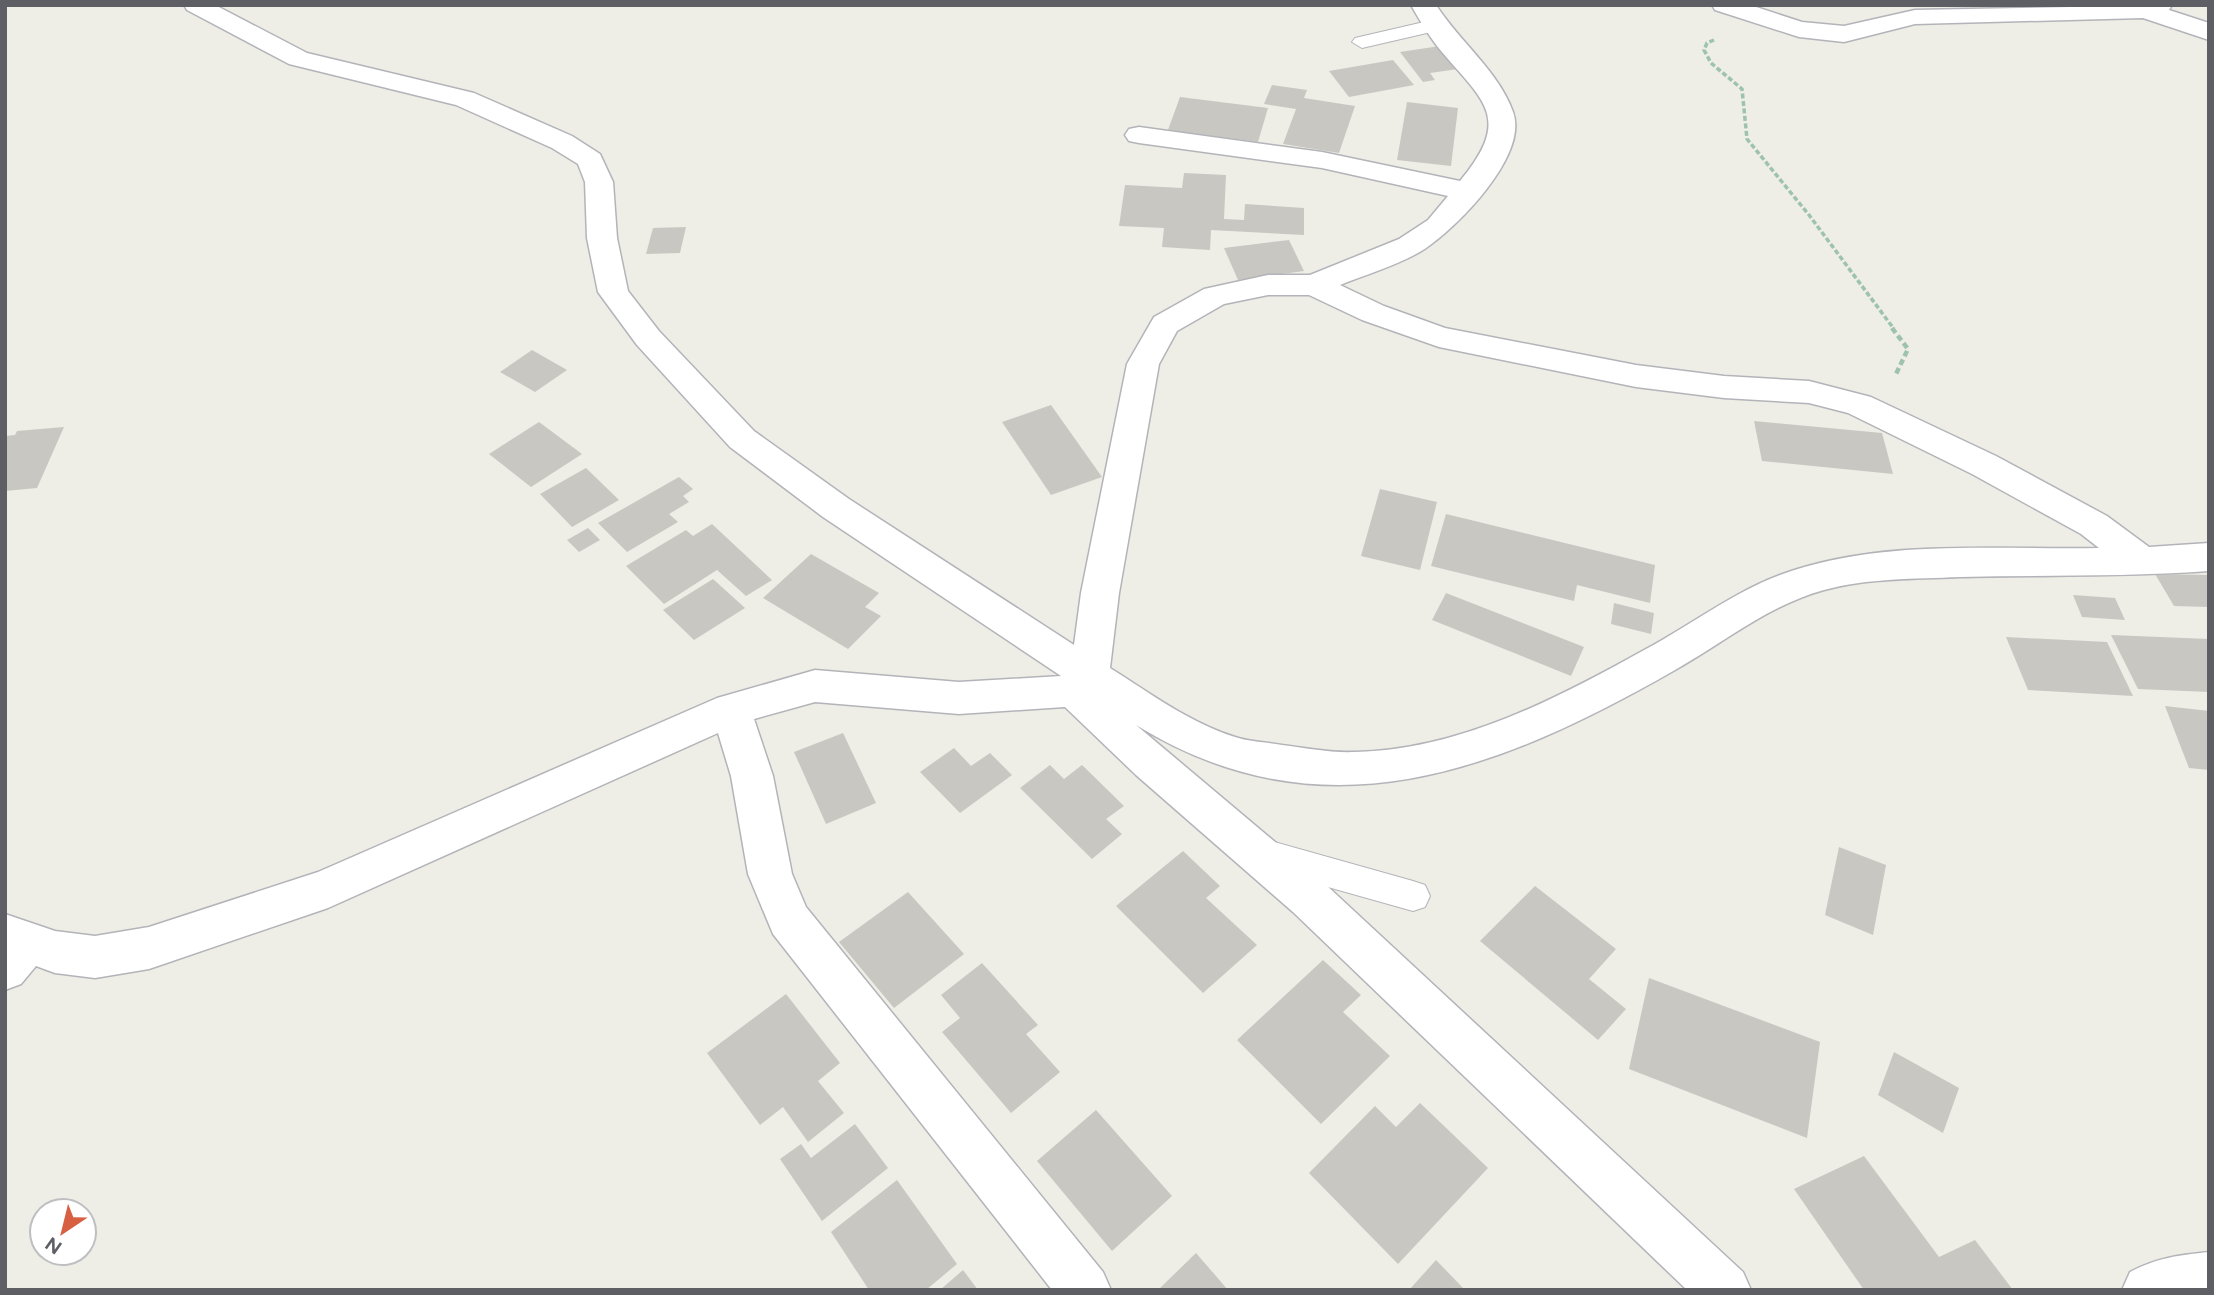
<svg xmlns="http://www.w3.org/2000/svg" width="2214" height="1295" viewBox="0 0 2214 1295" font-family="Figtree,sans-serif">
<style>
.building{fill:#c9c7c2}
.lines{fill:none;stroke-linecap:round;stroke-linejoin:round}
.lane-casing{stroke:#b3b4b9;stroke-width:2}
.street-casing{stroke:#b3b4b9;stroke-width:3}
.path-far1{stroke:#9ec3ad;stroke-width:3.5;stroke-dasharray:5 2.5;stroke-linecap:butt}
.path{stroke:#9ec3ad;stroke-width:4.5;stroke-dasharray:6 3.5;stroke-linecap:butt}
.lane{fill:#fff;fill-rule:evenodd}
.street{fill:#fff;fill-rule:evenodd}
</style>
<rect width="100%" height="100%" fill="#eeede6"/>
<g class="building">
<polygon points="1440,46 1458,69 1430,73 1435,80 1423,82 1400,52"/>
<polygon points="1393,60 1414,85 1349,97 1329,71"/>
<polygon points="1272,85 1307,90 1304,98 1355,106 1339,153 1283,144 1296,109 1264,104"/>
<polygon points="1180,97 1268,108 1258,142 1168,130"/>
<polygon points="1407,102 1458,108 1451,166 1397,160"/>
<polygon points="1184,173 1226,175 1224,219 1244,220 1245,204 1304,208 1304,235 1211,230 1210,250 1162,247 1164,228 1119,226 1125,185 1182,188"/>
<polygon points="686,227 680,253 646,254 653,228"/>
<polygon points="1289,240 1304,271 1238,280 1224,248"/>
<polygon points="532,350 567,370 535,392 500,372"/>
<polygon points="1051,405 1102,477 1051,495 1002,422"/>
<polygon points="1754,421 1882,433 1893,474 1762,461"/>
<polygon points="539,422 582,454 531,487 489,454"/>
<polygon points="64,427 37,488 5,491 5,436 15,435 17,431"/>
<polygon points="586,468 619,500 572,527 540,494"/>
<polygon points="679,477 693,489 683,496 689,502 669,514 678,522 627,552 598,523"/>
<polygon points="1380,489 1437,502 1420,570 1361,556"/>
<polygon points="1446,514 1655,565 1650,603 1577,585 1574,601 1431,566"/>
<polygon points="712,524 772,580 746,596 717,570 664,604 626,566 686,530 693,536"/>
<polygon points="588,528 600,540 579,552 567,540"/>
<polygon points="811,554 879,593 865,607 881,616 848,649 763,598"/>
<polygon points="2155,574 2209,575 2209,607 2174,606"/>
<polygon points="713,579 745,608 694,640 663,610"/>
<polygon points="1446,593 1584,647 1571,676 1432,620"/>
<polygon points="2073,595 2115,598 2125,620 2082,617"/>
<polygon points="1614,603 1654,613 1651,634 1611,624"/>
<polygon points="2111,635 2209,639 2209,692 2138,689"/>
<polygon points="2006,637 2107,642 2133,696 2028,690"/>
<polygon points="2165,706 2209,711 2209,770 2189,768"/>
<polygon points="843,733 876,803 826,824 794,752"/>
<polygon points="954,748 971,766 990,753 1012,775 960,813 920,772"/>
<polygon points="1050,765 1064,779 1082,765 1124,806 1106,819 1122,834 1092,859 1020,788"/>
<polygon points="1839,847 1886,865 1873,935 1825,915"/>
<polygon points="1183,851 1220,886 1206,898 1257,945 1203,993 1116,906"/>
<polygon points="1535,886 1616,949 1589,979 1626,1009 1598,1040 1480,941"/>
<polygon points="908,892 964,954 894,1008 839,942"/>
<polygon points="1323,960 1361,995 1343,1012 1390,1056 1321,1124 1237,1040"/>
<polygon points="982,963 1038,1025 1026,1034 1060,1072 1011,1113 942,1032 960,1018 941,995"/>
<polygon points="1649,978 1820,1042 1807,1138 1629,1069"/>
<polygon points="786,994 840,1063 818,1081 844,1113 808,1142 783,1107 760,1125 707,1053"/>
<polygon points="1894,1052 1959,1088 1943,1133 1878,1095"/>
<polygon points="1420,1103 1488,1168 1398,1264 1309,1173 1375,1106 1396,1127"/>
<polygon points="1096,1110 1172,1196 1112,1251 1037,1161"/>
<polygon points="855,1124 888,1168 822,1221 780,1159 801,1144 811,1158"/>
<polygon points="1864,1156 1939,1257 1975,1240 2013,1290 1864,1290 1794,1189"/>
<polygon points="897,1180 957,1264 926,1290 869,1290 831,1232"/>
<polygon points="1196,1253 1228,1290 1158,1290"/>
<polygon points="1436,1260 1465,1290 1409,1290"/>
<polygon points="963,1270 978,1290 940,1290"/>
</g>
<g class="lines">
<g class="lane-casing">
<g id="lane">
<polygon points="1437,19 1447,25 1444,29 1362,48 1352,42 1355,38"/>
<polygon points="1264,839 1413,881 1425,885 1430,896 1425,907 1413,911 1264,869 1252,864 1247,854 1252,844"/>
</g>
</g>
<g class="street-casing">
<g id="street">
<path d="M184,5H215L307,53L474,93L572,136L600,154L613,182L617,238L628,291L659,331L754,431L849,499L1074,645L1081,593L1127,364L1154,317L1204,289L1268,275H1310L1399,239L1428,220L1448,196L1322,168L1139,143L1129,141L1125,135L1129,129L1139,127L1322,152L1460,181C1515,115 1481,100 1437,46C1427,33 1419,19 1411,5H1436C1460,42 1499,72 1513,112C1529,155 1457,228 1423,250C1399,265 1367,274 1340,285L1384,306L1445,328L1636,365L1724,376L1809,381L1871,397L1996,456L2107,516L2149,547L2209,543V571C2126,577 2043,575 1960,577C1915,579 1868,578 1824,590C1769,605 1723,643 1675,670C1500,770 1324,841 1136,725L1325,884L1743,1272L1751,1290H1687L1293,912L1136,775L1065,707L959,714L815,702L754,719L773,776L792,874L806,907L1103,1272L1111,1290H1052L773,934L748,874L731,776L718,733L328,908L149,969L95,978L55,973L36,966L21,984L5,990V914L55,931L95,936L149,927L318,872L717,698L815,670L959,682L1061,676L823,517L730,447L637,345L598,292L587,238L585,182L578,164L552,148L456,105L289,64L187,10ZM1268,295H1309L1362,320L1439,347L1636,387L1724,398L1809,403L1848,413L1972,474L2081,534L2099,548C1994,550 1880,538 1780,575C1732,593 1691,625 1646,649C1558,698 1459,750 1355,752C1330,753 1306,748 1282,745C1266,742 1250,742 1235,737C1190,723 1150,693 1110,668L1119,593L1159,364L1177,331L1224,304Z"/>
<polygon points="1712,5 1750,5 1802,22 1844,26 1915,10 2172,5 2169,10 2209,23 2209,40 2143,18 1915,24 1844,42 1799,37 1715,10"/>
<path d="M2209,1252V1290H2122L2130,1272C2156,1258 2179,1255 2209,1252Z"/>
</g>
</g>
<polyline class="path-far1" points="1714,40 1707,43 1704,50 1711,63 1742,89 1747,139 1809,215 1894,329"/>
<polyline class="path" points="1892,328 1908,349 1895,376"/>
<use href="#lane" class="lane"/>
<use href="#street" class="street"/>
</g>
<rect width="2214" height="1295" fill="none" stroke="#5d5f64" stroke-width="14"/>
<g transform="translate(63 1232) rotate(215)"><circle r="33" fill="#ffffff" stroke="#bebfc1" stroke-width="2"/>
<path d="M0-5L12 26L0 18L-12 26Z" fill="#d75f42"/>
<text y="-10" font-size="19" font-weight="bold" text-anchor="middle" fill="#5d5f64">N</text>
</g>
</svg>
